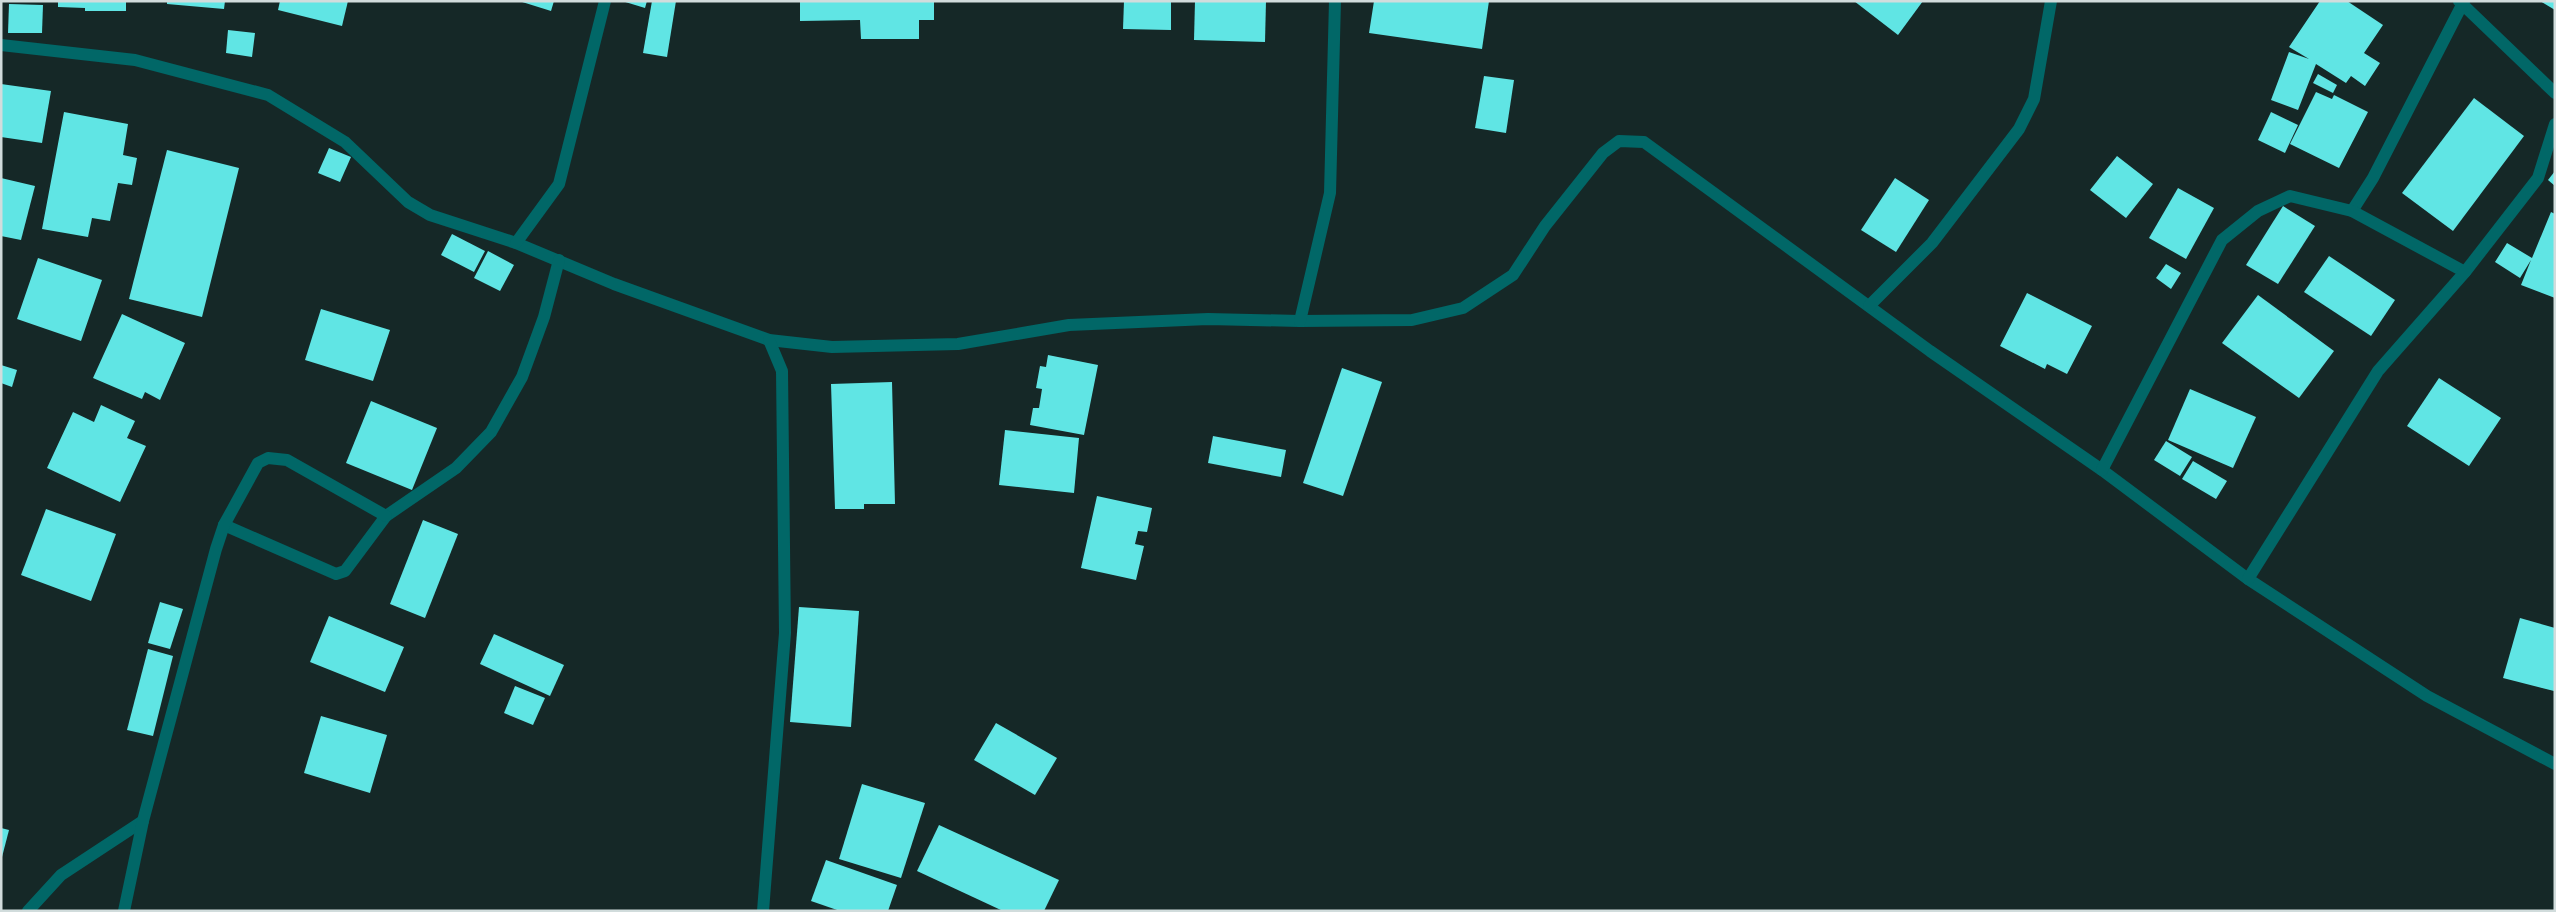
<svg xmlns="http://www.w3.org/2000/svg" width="2556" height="912" viewBox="0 0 2556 912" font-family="Literata,serif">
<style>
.building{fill:#60e5e4}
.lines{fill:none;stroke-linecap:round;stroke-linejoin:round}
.minor{stroke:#016767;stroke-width:12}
</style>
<rect width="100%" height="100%" fill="#152827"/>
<g class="building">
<polygon points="58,1 126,1 126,11 85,11 85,8 58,7"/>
<polygon points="167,1 225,1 224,9 167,4"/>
<polygon points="280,1 348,1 342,26 278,10"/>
<polygon points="519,1 554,1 551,11"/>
<polygon points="622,1 647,1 645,8"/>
<polygon points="652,1 676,1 667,57 643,53"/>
<polygon points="800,1 934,1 934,20 919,20 919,39 861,39 860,20 800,21"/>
<polygon points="1124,1 1171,1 1171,30 1123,29"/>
<polygon points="1195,1 1266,1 1265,42 1194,40"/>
<polygon points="1374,1 1489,1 1482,49 1369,33"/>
<polygon points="1854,1 1923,1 1898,35"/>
<polygon points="2320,1 2347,1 2383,25 2364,53 2380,63 2365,86 2351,76 2346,83 2316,64 2298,110 2271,100 2289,52 2309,59 2289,47"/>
<polygon points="2540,1 2555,1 2555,10"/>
<polygon points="9,4 43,5 42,33 8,33"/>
<polygon points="228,30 255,33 252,57 226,53"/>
<polygon points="2318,74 2337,85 2333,93 2313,83"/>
<polygon points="1484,76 1514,80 1506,133 1475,128"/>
<polygon points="1,84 51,91 42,143 1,137"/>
<polygon points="2316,92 2332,99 2334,95 2368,112 2339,168 2290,144"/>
<polygon points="2474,98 2524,136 2453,231 2402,193"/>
<polygon points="64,112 128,124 123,155 137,158 132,185 118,183 110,221 92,218 88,237 42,229"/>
<polygon points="2271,112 2298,125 2285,153 2258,140"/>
<polygon points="329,148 351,157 340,182 318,173"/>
<polygon points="167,150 239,168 202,317 129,299"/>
<polygon points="2117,156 2153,184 2126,218 2090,190"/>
<polygon points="2555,171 2555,186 2548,180"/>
<polygon points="1,178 35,186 21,240 1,236"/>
<polygon points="1895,178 1929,200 1896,252 1861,230"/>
<polygon points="2178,188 2214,208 2186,259 2149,238"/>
<polygon points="2283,206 2315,226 2278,284 2246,265"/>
<polygon points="2551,212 2555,214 2555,298 2521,285 2531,260 2520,278 2495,262 2507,243 2532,258"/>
<polygon points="452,234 485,251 474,272 441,255"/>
<polygon points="488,251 514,265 500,291 474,278"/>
<polygon points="2329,256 2395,300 2371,336 2304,292"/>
<polygon points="38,258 102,280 81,341 17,319"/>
<polygon points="2166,264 2181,273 2171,289 2156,278"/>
<polygon points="2027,293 2092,326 2067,374 2047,364 2045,369 2000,346"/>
<polygon points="2258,295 2334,351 2299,398 2222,343"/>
<polygon points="321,309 390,330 373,381 305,360"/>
<polygon points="122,314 185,343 160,400 145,392 142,399 93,378"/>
<polygon points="1048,355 1098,365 1084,435 1030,425 1033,408 1039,408 1042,389 1036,388 1040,366 1046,367"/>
<polygon points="1,365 17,370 12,387 1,383"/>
<polygon points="1342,368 1382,382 1343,496 1303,483"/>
<polygon points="2439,378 2501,418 2469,466 2407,426"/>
<polygon points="892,382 895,504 864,504 864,509 835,509 831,384"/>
<polygon points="2190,389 2256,417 2233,468 2168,440"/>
<polygon points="371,401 437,428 412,490 346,463"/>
<polygon points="101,405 135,421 127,438 146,446 120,502 47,468 73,412 94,422"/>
<polygon points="1005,430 1079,438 1074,493 999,485"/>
<polygon points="1213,436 1286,450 1281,477 1208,463"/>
<polygon points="2166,441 2192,457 2180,476 2154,460"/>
<polygon points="2193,461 2227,481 2216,499 2182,479"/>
<polygon points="1097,496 1152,508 1147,532 1138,531 1135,544 1144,546 1136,580 1081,568"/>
<polygon points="46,509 116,534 91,601 21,575"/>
<polygon points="423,520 458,534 425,618 390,604"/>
<polygon points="160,602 183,609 170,649 148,643"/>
<polygon points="799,607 859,611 851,727 790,722"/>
<polygon points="329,616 404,647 385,692 310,662"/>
<polygon points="2520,618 2555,628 2554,691 2503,678"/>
<polygon points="494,634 564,665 550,696 480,664"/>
<polygon points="148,649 173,656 153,736 127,730"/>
<polygon points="515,686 545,698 533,725 504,713"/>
<polygon points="321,716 387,735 370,793 304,773"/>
<polygon points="996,723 1057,758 1035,795 974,760"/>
<polygon points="862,784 925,803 901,878 839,859"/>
<polygon points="939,825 1059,880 1044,911 1003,911 917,871"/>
<polygon points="1,828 9,830 2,857 1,857"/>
<polygon points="826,860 897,885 888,911 840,911 811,901"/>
</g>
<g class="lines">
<g class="minor">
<polyline points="2459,1 2555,93"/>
<polyline points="1,45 135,60 268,95 345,142 408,202 430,215 516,243 614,284 769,340 832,347 958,344 1069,325 1208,319 1300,321 1412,320 1463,308 1513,275 1545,226 1603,153 1619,141 1644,142 1930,351 2102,470 2248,579 2427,696 2555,764"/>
<polyline points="2352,211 2373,178 2464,1"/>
<polyline points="516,243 559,184 605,1"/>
<polyline points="1869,306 1932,243 2019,129 2034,99 2051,1"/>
<polyline points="1300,321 1330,193 1335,1"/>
<polyline points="2102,470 2222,240 2258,211 2290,196 2352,211 2465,272"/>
<polyline points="224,525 336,574 345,571 386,516 456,468 491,432 522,377 544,317 559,260"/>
<polyline points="2248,579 2378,371 2465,272 2538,178 2555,124"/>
<polyline points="28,911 61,875 143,821"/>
<polyline points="124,911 143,821 216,549 224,525 258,463 268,458 287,460 386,516"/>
<polyline points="763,911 785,633 782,371 769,340"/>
</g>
</g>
<rect width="2556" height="912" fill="none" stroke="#d1dcdc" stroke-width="5"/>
</svg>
